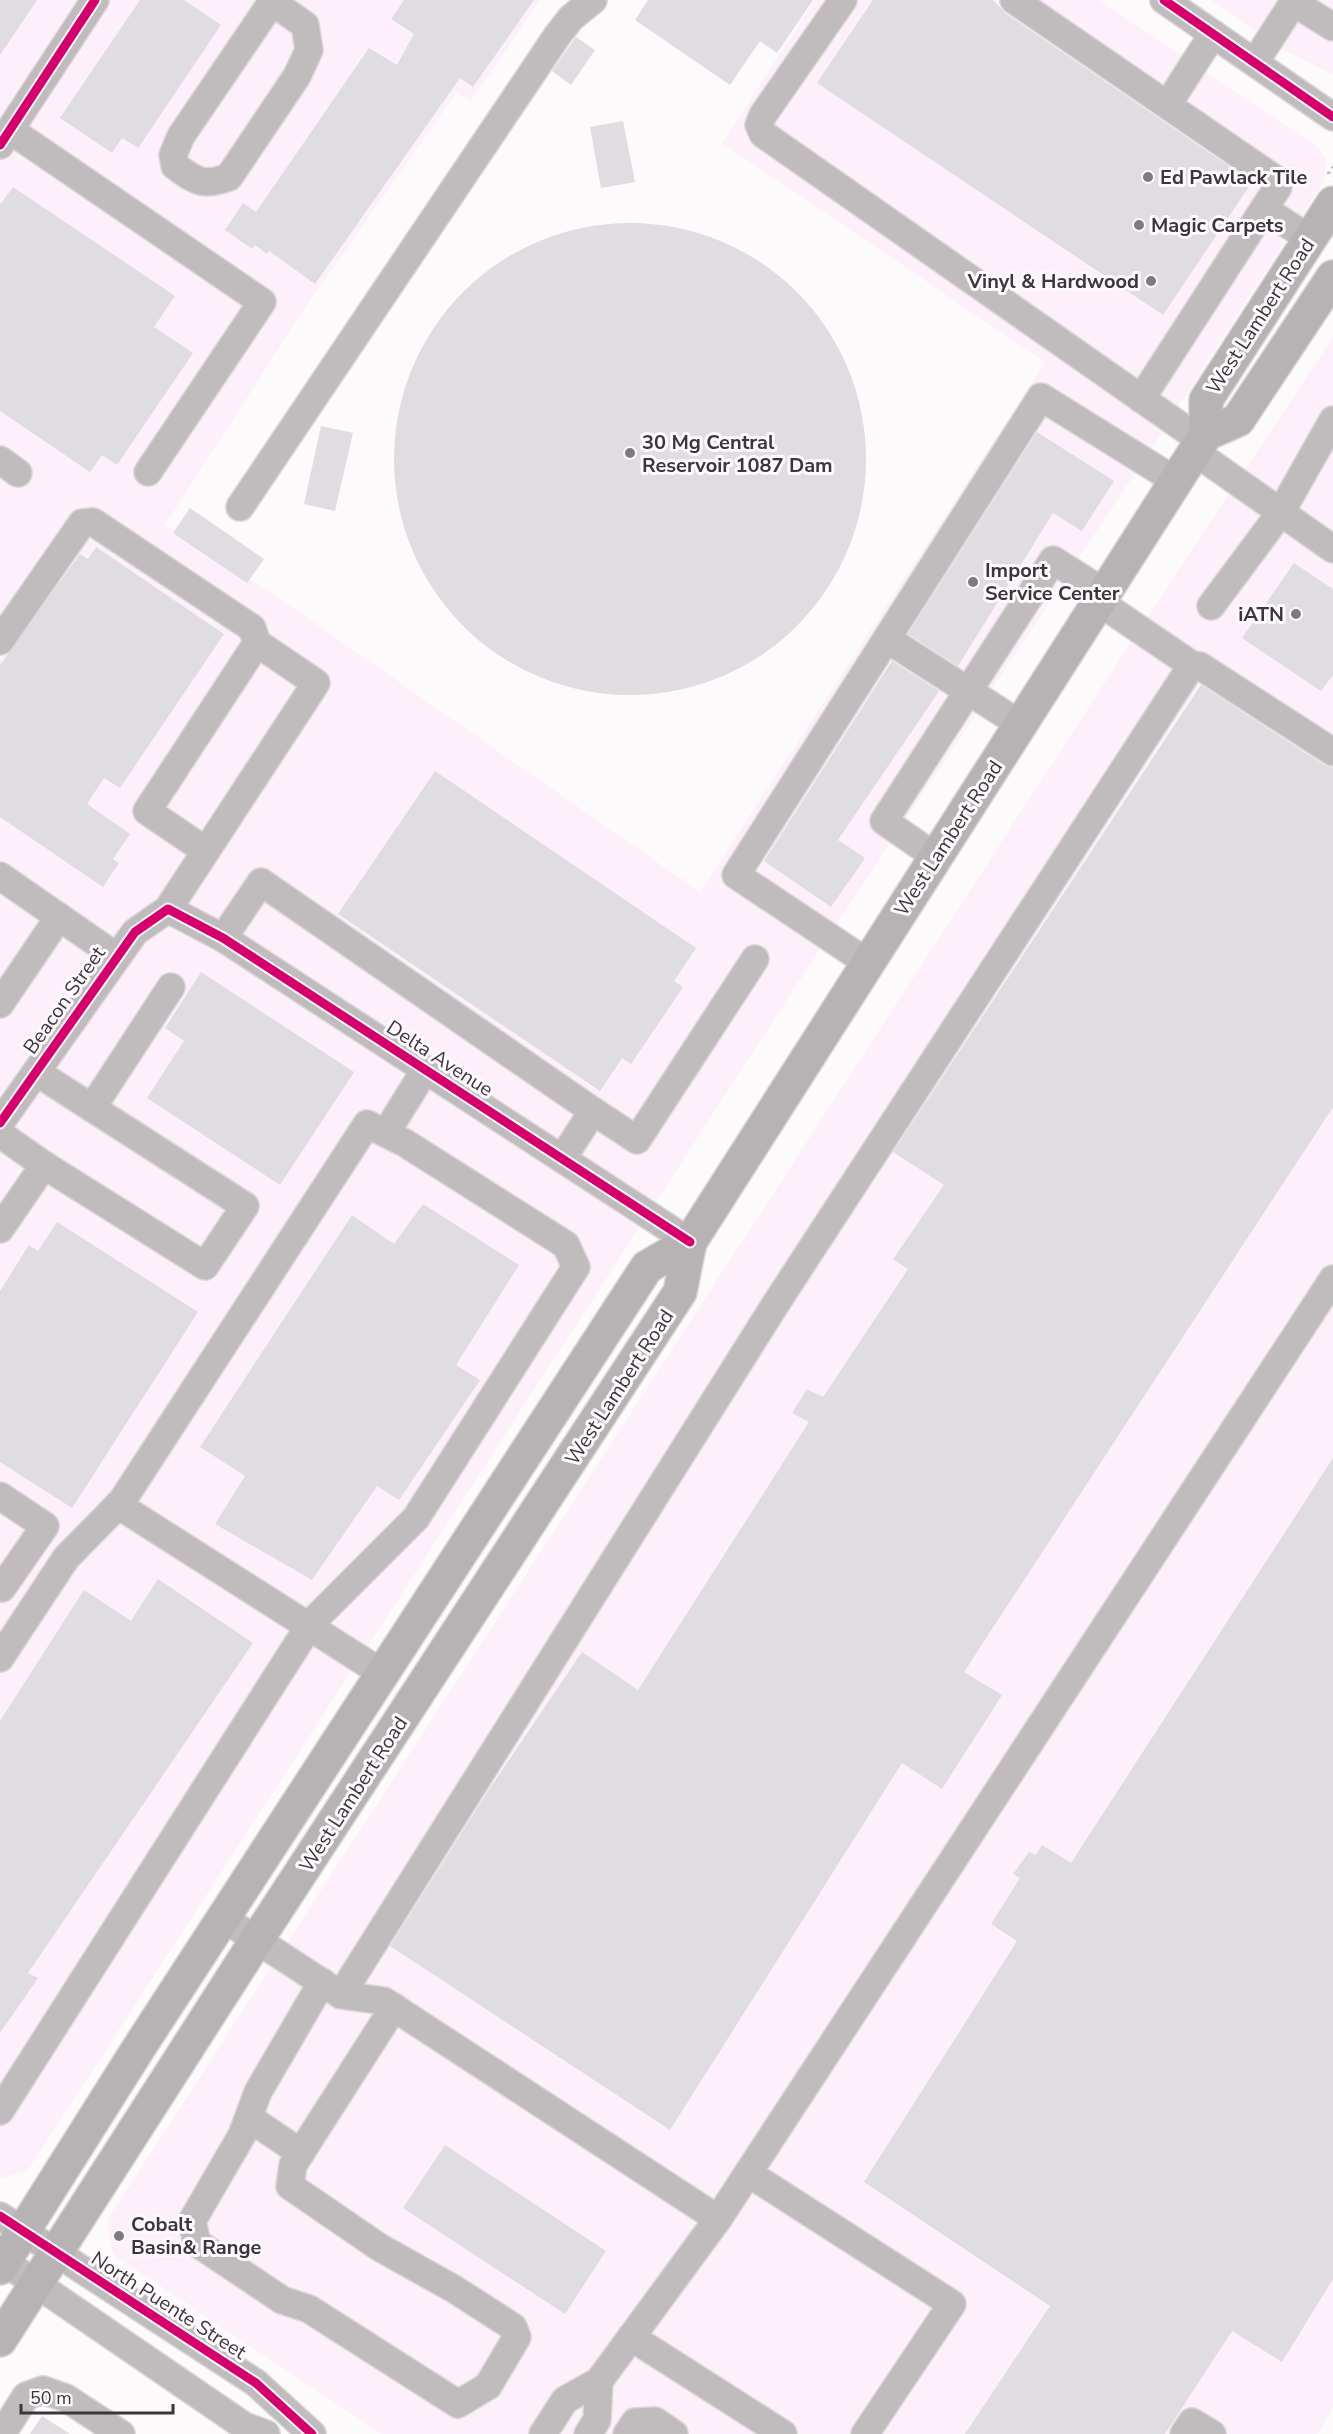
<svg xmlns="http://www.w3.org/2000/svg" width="1333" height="2434" viewBox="0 0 1333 2434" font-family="'Nunito Sans',sans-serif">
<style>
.built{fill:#fef0fb}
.building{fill:#dfdce2}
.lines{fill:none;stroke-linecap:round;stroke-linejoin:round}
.minor-casing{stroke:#dad7d9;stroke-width:30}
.major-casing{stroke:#dad7d9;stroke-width:36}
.path{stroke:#b9b6b7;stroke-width:4;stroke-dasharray:1.5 4.5;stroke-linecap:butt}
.minor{stroke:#c0bbbc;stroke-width:27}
.major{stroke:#b7b3b5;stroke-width:33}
.cycleway-casing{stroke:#fef9fd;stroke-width:13}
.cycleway{stroke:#d6006c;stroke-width:9}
.poi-dot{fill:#807a7f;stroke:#fef9fd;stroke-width:2}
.labels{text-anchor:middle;stroke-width:6;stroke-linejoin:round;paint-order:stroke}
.poi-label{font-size:20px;font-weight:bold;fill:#3d353c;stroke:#fef9fd;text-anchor:start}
.street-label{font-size:20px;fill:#3d353c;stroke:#fef9fd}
</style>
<rect width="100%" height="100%" fill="#fdfafc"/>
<g class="built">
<polygon points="0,0 540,0 471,101 456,93 305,308 165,525 286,603 700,892 1045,362 722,143 815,0 1099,0 1318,147 1326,159 1324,181 1161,434 807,969 28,2170 0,2179"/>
<polygon points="1210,0 1333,0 1333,75 1280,48"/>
<polygon points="1333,337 1333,2408 1317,2434 381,2434 113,2254 107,2220 1157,602"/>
</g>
<g class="building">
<polygon points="0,0 37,0 0,55"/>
<polygon points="140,0 184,0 221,25 138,148 122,138 112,153 60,118"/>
<polygon points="404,0 534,0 473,87 460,78 315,284 269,251 267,254 255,245 252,249 225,230 243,203 256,212 369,48 397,65 414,34 391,19"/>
<polygon points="648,0 813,0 777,53 760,41 730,85 635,20"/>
<polygon points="873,0 993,0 1005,13 1252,182 1163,315 817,83"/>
<polygon points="576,37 595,50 571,85 552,71"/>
<polygon points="623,121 635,182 601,188 590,127"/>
<polygon points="13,187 175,296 154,327 193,353 117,465 102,455 90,472 0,411 0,205"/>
<circle cx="630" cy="459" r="236"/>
<polygon points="321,426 353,433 335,511 304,504"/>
<polygon points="1037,432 1114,481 1082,531 1053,513 958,666 908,634"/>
<polygon points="190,508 264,559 247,583 173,533"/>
<polygon points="96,547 224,634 120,788 104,778 87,804 130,834 113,859 119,863 103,887 0,817 0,665 80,554 88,559"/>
<polygon points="1294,563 1333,589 1333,675 1321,691 1242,638"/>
<polygon points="892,661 939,691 838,840 865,858 831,907 764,861"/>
<polygon points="1201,685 1324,765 1333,768 1333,1107 964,1672 1002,1695 942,1789 902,1763 670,2130 390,1946 488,1791 582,1652 638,1690 809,1422 792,1413 807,1389 823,1397 908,1269 893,1259 944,1185 893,1152"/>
<polygon points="435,771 696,948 674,981 683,987 631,1064 622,1058 600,1091 338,914"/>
<polygon points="201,972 354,1072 280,1185 147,1098 184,1041 165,1028"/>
<polygon points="423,1204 519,1265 456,1365 480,1380 399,1500 377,1486 312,1580 215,1524 245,1476 200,1447 352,1215 394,1244"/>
<polygon points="57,1222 198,1312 72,1508 0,1462 0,1291 29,1245 38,1251"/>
<polygon points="1333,1458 1333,2279 1282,2362 1232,2331 1165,2434 965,2434 1050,2306 864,2182 1017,1941 991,1924 1020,1878 1013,1874 1029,1852 1036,1855 1042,1845 1071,1863"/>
<polygon points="158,1579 253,1643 28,1973 38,1978 0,2033 0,1721 84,1590 131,1621"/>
<polygon points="445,2145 606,2251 565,2314 403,2208"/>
<polygon points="42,2416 70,2434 30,2434"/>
</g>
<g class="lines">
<g class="minor-casing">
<g id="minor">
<path d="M270,0L272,2L305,25L309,50L297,76L229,177C203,187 196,181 175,166L173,155L181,136L272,2"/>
<polyline points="843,0 763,115 759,125 763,134 1202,441"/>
<polyline points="1014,0 1278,181 1278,187 1141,399"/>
<polyline points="1164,0 1333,117"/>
<polyline points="1293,2 1333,27"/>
<polyline points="1255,62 1295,0"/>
<polyline points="1168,104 1213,34"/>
<polyline points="10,130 262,302 148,472"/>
<polyline points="0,145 95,0"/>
<polyline points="1264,209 1310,239"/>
<polyline points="1195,452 1333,549"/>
<polyline points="0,460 18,473"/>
<polyline points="240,507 557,36 571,18 593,0"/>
<polyline points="1099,602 1192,665 1200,666 1333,752"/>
<polyline points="1211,606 1281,512 1333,420"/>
<polyline points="887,639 1020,724"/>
<polyline points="0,641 82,523 93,522 252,628 257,643"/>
<polyline points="936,857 884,821 1053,560 1105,593"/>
<polyline points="0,876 117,957"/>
<polyline points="168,909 223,938 690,1242"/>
<polyline points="223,938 261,882 593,1111"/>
<polyline points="868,963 736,875 1041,397 1176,481"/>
<polyline points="0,1004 59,917"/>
<polyline points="36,1072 245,1206 205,1266 44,1165"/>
<polyline points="92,1108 171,987"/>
<polyline points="0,1123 135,932 168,909 316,683 257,643 147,811 206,851"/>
<polyline points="386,1133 425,1070"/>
<polyline points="0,1134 44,1165 0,1229"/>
<polyline points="562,1159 593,1111 637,1140 755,959"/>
<polyline points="0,1496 45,1526 2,1588 0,1586"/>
<polyline points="118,1505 382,1673"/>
<polyline points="0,1658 66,1558 122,1501 367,1124 405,1143 566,1245 576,1267 416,1518 311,1623 0,2111"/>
<polyline points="223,1918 338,1993"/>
<polyline points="322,1982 258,2092 242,2135 192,2221 197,2243 282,2300 309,2309 458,2404 488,2386 517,2337 513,2327 454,2289 379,2247 290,2186 293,2165 394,2007"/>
<polyline points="249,2118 301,2153"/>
<polyline points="748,2173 952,2304 865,2434"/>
<polyline points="0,2216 256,2383 312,2434"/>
<polyline points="718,2219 384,2001 341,1995 775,1305 1192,665"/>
<polyline points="0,2259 244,2426 266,2434"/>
<polyline points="631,2337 783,2434"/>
<polyline points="2,2434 26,2396 43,2390 66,2398 121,2434"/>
<polyline points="543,2434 565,2400 599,2381 718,2219 1333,1279"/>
<polyline points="588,2434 597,2420 599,2381"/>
<polyline points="627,2434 635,2422 655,2421 674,2434"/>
<polyline points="1184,2434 1192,2422 1212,2434"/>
</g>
</g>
<g class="major-casing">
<g id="major">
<polyline points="1206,434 1238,420 1333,277"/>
<polyline points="0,2268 140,2046 647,1267 690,1242"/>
<polyline points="0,2340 256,1941 680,1292 690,1242 1206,434 1206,400 1333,203"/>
</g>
</g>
<polyline class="path" points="1333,167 1329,173 1333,176"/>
<use href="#minor" class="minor"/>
<use href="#major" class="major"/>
<g class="cycleway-casing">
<g id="cycleway">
<polyline points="1164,0 1333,117"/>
<polyline points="0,145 95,0"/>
<polyline points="0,1123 135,932 168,909 223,938 690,1242"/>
<polyline points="0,2216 256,2383 312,2434"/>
</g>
</g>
<use href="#cycleway" class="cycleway"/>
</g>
<g class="poi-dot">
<circle cx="1148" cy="177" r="6"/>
<circle cx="1139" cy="225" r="6"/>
<circle cx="1151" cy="281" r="6"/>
<circle cx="630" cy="453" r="6"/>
<circle cx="973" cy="582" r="6"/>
<circle cx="1296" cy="614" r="6"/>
<circle cx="119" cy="2236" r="6"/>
</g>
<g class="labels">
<g class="poi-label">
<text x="1160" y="184">Ed Pawlack Tile</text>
<text x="1151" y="232">Magic Carpets</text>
<text x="1139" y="288" text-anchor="end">Vinyl &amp; Hardwood</text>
<text x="642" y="449">30 Mg Central<tspan x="642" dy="23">Reservoir 1087 Dam</tspan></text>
<text x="985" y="577">Import<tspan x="985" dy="23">Service Center</tspan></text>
<text x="1284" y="621" text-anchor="end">iATN</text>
<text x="131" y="2231">Cobalt<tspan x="131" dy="23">Basin&amp; Range</tspan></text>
</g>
<g class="street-label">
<text transform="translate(1260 316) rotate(-57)" y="7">West Lambert Road</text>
<text transform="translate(948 838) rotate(-57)" y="7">West Lambert Road</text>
<text transform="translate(64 1000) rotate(-55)" y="7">Beacon Street</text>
<text transform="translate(440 1058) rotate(33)" y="7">Delta Avenue</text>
<text transform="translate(619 1387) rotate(-57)" y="7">West Lambert Road</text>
<text transform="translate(353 1794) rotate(-57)" y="7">West Lambert Road</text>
<text transform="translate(169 2305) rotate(33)" y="7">North Puente Street</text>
</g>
</g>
<path d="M21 2404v9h152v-9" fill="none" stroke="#3d353c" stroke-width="3"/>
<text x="30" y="2404" font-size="18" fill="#3d353c" stroke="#fef9fd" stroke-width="4.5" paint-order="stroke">50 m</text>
</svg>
